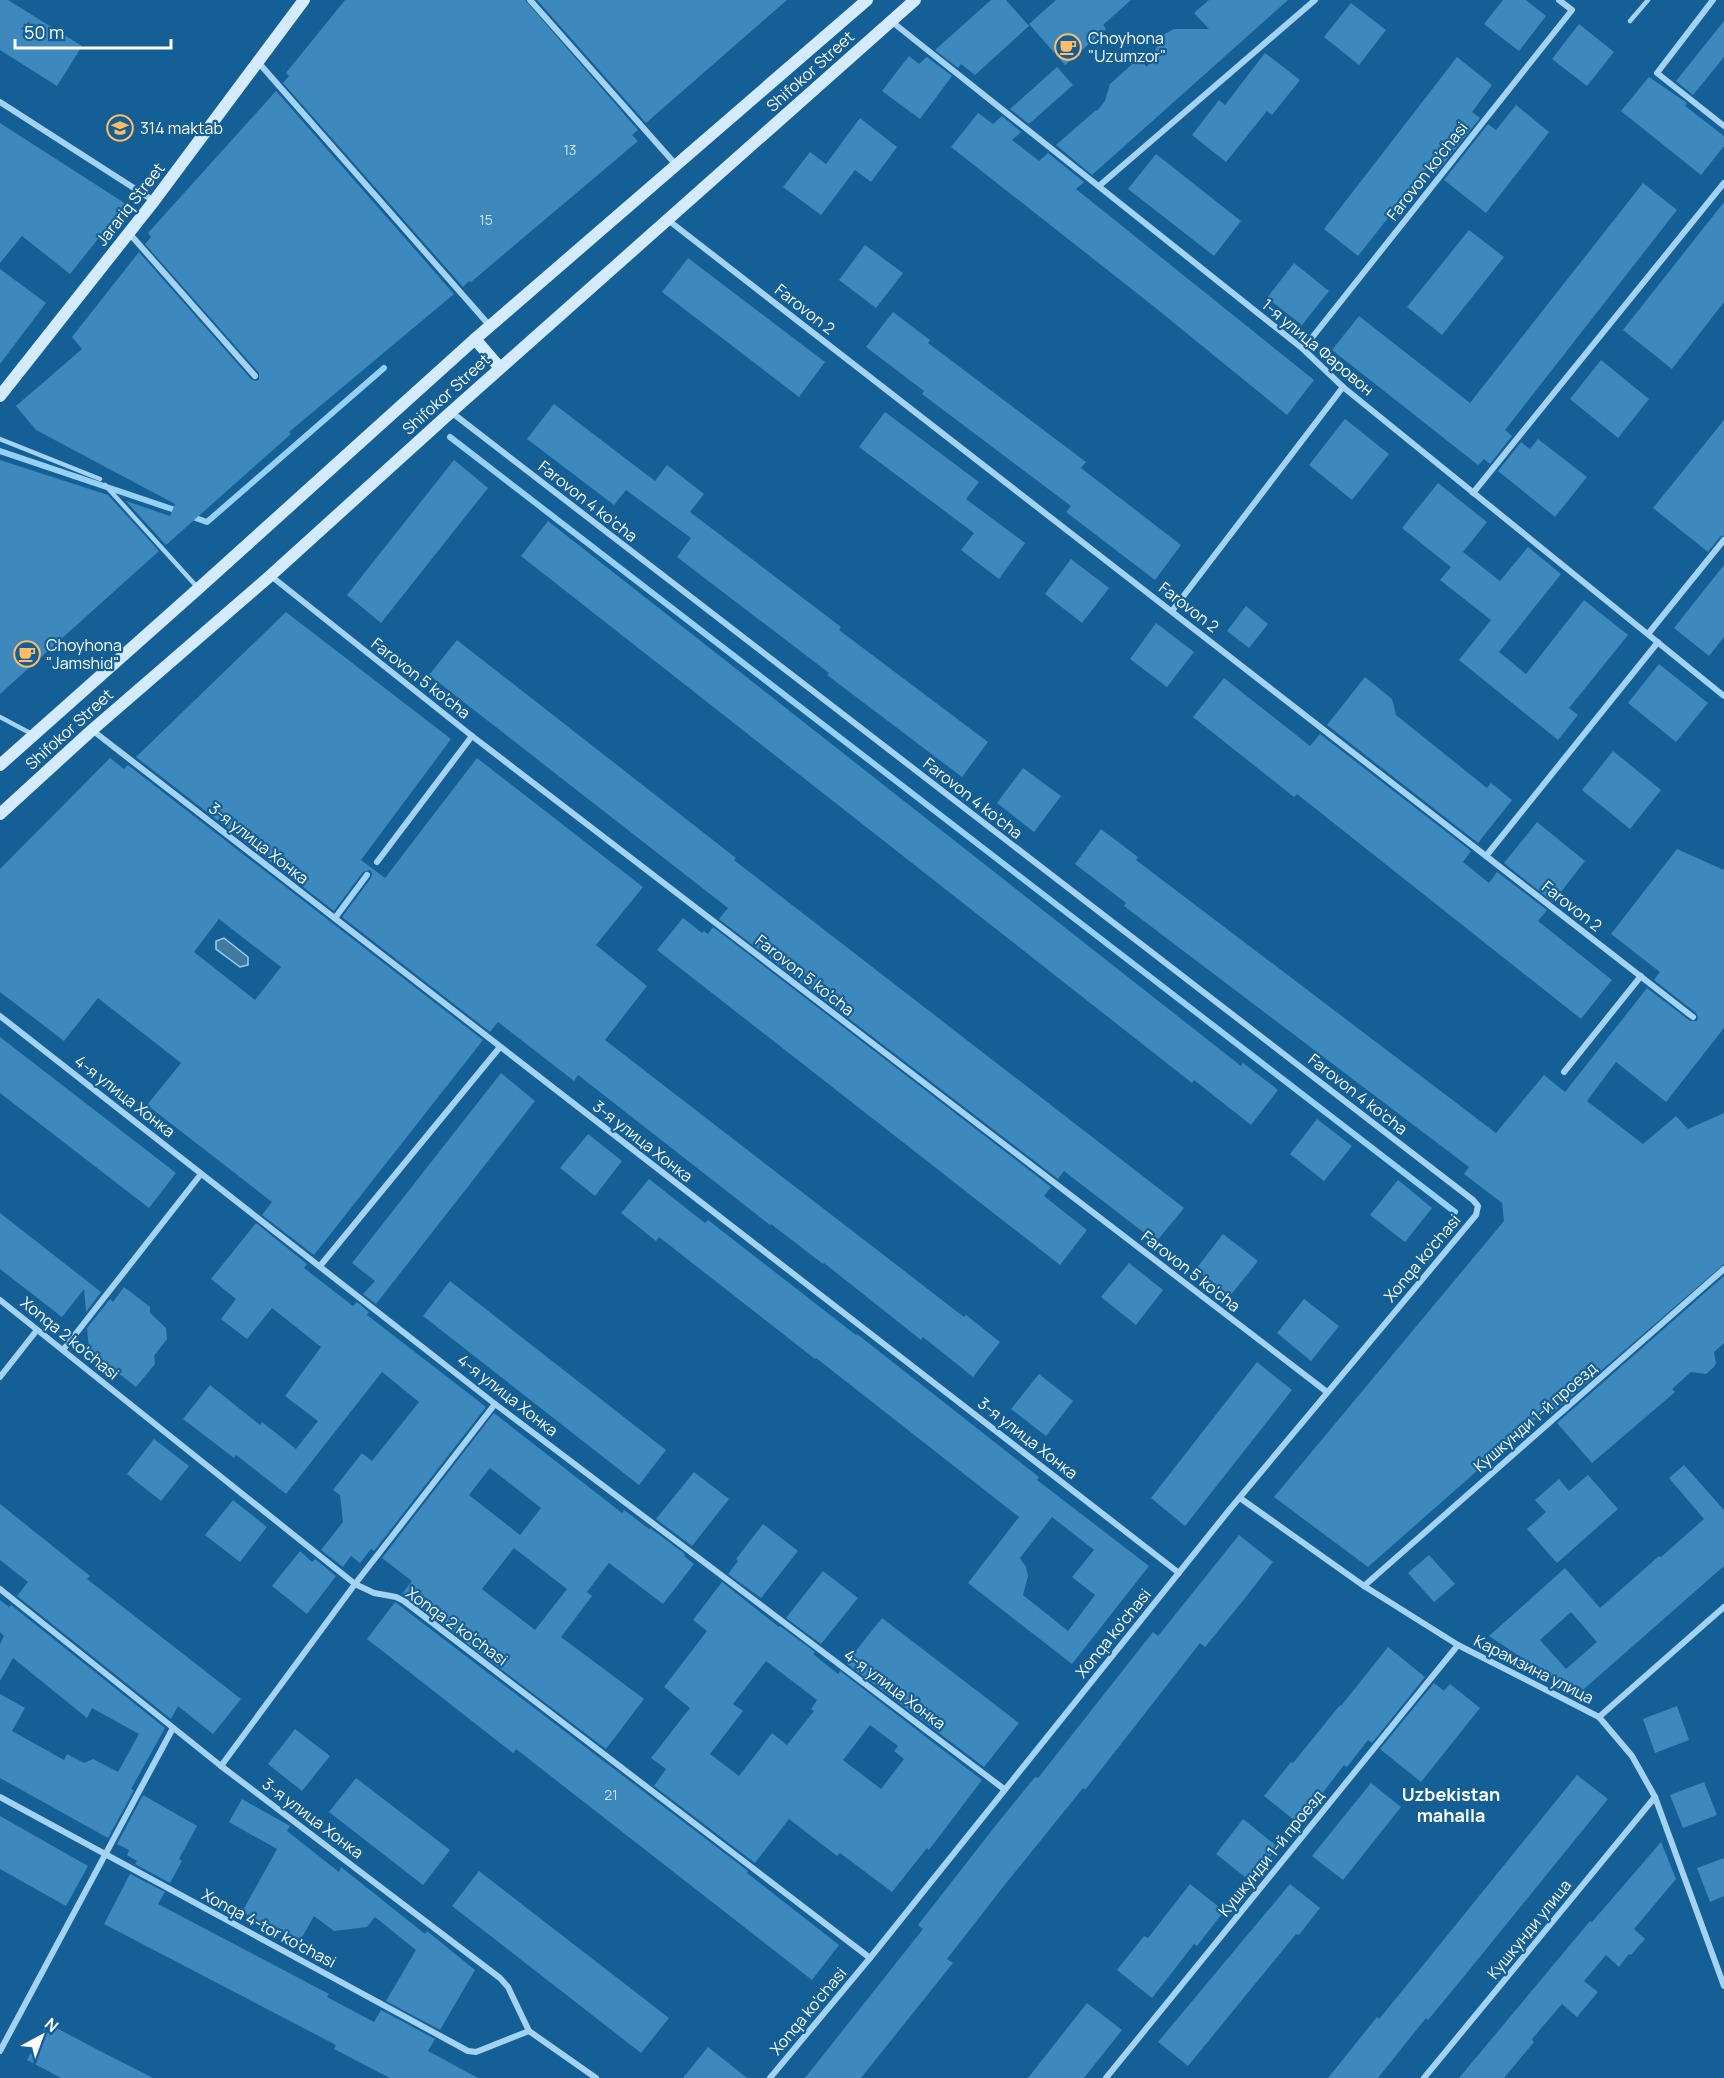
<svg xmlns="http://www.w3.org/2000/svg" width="1724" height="2078" viewBox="0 0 1724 2078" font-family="Manrope,sans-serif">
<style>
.water{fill:#44799f;stroke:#96d0f5;stroke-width:1.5}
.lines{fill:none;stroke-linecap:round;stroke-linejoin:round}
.stream{stroke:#96d0f5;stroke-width:6}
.building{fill:#3d88bd;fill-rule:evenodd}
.lane{stroke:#a4d2f2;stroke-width:4.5}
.street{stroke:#a4d2f2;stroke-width:6}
.secondary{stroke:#d3ebfc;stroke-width:12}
.labels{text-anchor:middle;stroke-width:4.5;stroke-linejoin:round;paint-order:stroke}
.number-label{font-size:14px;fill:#cee1ee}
.poi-label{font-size:16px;fill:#fff;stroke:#145f95;text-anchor:start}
.street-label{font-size:16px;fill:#fff;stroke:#145f95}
.neighbourhood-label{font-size:18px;font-weight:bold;fill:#fff;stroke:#145f95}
</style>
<rect width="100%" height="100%" fill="#145f95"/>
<polygon class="water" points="224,938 248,957 248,965 240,967 216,949 216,941"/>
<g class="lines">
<g class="stream">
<polyline points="450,437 1455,1212"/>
<polyline points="0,451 178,511"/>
<polyline points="190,516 207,522 384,368"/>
</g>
</g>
<g class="building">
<polygon points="0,0 8,0 82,46 57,86 0,50"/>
<polygon points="345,0 525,0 638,130 632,135 638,141 471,282 469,281 463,287 283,83 289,76 286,73"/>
<polygon points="537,0 787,0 646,123"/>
<polygon points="991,0 1006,0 1029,26 975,75 961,64 958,68 935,50"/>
<polygon points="1056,0 1131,0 1103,25 1106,29 1065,65 1029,24"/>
<polygon points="1209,0 1288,0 1092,175 1056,145 1096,110 1097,111 1105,101 1110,84 1139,58 1147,67 1163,35 1174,29 1209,29 1194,13"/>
<polygon points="1503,0 1526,0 1546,16 1519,51 1484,24"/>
<polygon points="1351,3 1386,30 1359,65 1324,37"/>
<polygon points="1724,21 1724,57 1693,95 1676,81"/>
<polygon points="1579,24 1614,52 1587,86 1552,59"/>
<polygon points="1265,53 1300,80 1272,115 1267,111 1226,162 1192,135 1219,100 1225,105"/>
<polygon points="909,56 919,64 927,57 952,76 920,119 882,91"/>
<polygon points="1457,57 1492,85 1472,112 1480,118 1436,173 1428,167 1358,256 1324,229"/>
<polygon points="1057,67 1073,85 1029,124 1010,109"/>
<polygon points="1649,77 1687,103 1685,106 1724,136 1724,146 1701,175 1621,111"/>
<polygon points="276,91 454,294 289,432 291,434 166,545 126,501 170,516 175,504 36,430 16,406 82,349 72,337 139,252 251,379 255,381 259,380 259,373 145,244 151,237 148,233"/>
<polygon points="1516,105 1549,132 1486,213 1444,180 1488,124 1496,130"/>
<polygon points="978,113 993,124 1002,116 1021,132 1012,140 1039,161 1048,153 1084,182 1076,189 1314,380 1287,415 1152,305 951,147"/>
<polygon points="860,118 897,147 871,182 855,170 821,215 783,187 810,152 826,164"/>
<polygon points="0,123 126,204 70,274 22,236 0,263"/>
<polygon points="1156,154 1241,221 1214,256 1128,189"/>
<polygon points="1643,183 1677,210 1505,430 1512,436 1490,464 1484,459 1478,465 1332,350 1359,316 1470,403"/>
<polygon points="1724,202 1724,302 1672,369 1623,330"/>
<polygon points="1469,230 1504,257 1442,335 1407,307"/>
<polygon points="865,245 903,273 876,308 839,280"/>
<polygon points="688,258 825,362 799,397 662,292"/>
<polygon points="1294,263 1329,291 1302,325 1267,298"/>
<polygon points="0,269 46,303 0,364"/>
<polygon points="893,312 930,340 928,343 1086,462 1081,468 1181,545 1155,580 1066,512 1071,506 922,394 924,391 866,347"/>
<polygon points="1601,360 1649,399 1618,438 1570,399"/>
<polygon points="554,404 655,481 667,465 704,494 690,512 841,627 839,630 988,742 962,777 827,675 829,673 677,557 691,538 626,490 614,505 527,439"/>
<polygon points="885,412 979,482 966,499 1025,543 999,579 961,550 974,533 859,447"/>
<polygon points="1345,419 1389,454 1352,500 1309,465"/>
<polygon points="1724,420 1724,535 1720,537 1708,552 1653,508"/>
<polygon points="1538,439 1587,477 1555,517 1498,471 1521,442 1530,449"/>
<polygon points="0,460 108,495 159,551 0,694"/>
<polygon points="454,460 488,488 381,623 347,595"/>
<polygon points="1438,483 1487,522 1463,552 1500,581 1528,547 1561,574 1499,652 1526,674 1584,600 1628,635 1569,708 1578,715 1558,740 1459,660 1491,620 1440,580 1451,567 1402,528"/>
<polygon points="548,521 1241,1066 1243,1063 1278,1090 1251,1125 1194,1080 1192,1083 521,556"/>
<polygon points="1071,559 1109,588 1082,623 1045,594"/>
<polygon points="1724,565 1724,637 1709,656 1674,628"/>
<polygon points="1246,606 1268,624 1249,648 1227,631"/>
<polygon points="286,612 451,739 361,860 385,878 477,758 643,887 596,945 647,986 605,1040 964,1317 966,1315 1000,1342 973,1377 923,1337 921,1340 824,1263 823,1264 771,1224 770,1225 578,1075 574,1081 498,1022 490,1032 342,917 371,878 372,873 370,870 363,872 334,911 136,757"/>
<polygon points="1156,623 1194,652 1167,687 1130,659"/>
<polygon points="457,640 736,858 734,860 1184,1208 1156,1242 1064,1171 1058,1179 719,919 728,908 429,675"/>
<polygon points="1659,664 1708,703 1676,742 1628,703"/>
<polygon points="1365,677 1392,699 1396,715 1487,788 1491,783 1512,800 1478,843 1327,725"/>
<polygon points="1224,678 1310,746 1320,734 1471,851 1463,862 1489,883 1497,872 1547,910 1538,921 1612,980 1581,1019 1297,794 1294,797 1193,717"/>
<polygon points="1613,751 1661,790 1630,829 1582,790"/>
<path d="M110,758L124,769L128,765L483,1040L314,1255L262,1215L272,1202L147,1105L181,1063L98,998L64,1041L0,992V869ZM219,919L281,967L255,1000L194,952Z"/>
<polygon points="1023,768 1061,796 1034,832 997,803"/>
<polygon points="1537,822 1585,861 1553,902 1504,863"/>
<polygon points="1101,829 1138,857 1136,860 1496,1133 1544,1075 1565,1092 1647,988 1690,1021 1697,1021 1698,1017 1696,1013 1654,980 1660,972 1611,934 1677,849 1724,870 1724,1028 1666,1102 1616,1062 1587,1101 1643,1144 1676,1116 1688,1129 1724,1113 1724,1264 1550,1415 1546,1410 1368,1567 1274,1497 1504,1221 1502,1203 1464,1174 1469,1167 1124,906 1126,903 1075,864"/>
<polygon points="683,918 702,933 704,931 708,934 713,927 1051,1187 1044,1196 1087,1230 1060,1265 657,950"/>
<polygon points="0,1037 176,1173 149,1208 0,1093"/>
<polygon points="501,1073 535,1101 376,1304 363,1294 375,1281 352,1263"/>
<polygon points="1317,1119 1352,1146 1324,1181 1290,1154"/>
<polygon points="588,1134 622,1161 595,1196 560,1168"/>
<path d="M649,1179L705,1223L708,1220L856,1335L857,1334L1039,1477L1037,1480L1149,1566L1072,1664L968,1583L1019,1517L816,1358L815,1359L659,1237L656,1241L621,1213ZM1052,1517L1094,1550L1072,1577L1095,1595L1068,1631L1023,1595L1028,1576L1026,1567L1020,1558Z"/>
<polygon points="1398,1180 1432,1208 1405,1242 1370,1215"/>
<polygon points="0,1213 101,1292 86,1312 84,1289 62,1317 0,1269"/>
<polygon points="256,1223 307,1264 304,1268 353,1306 357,1302 369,1312 367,1315 486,1407 374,1551 371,1549 360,1563 351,1556 343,1567 321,1550 343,1522 340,1495 333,1490 362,1453 372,1461 419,1402 382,1372 286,1494 236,1455 234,1458 183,1419 210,1385 260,1425 262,1422 296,1449 318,1421 285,1396 321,1347 272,1308 247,1339 221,1319 236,1299 211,1279"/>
<polygon points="1223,1234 1258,1261 1230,1296 1196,1269"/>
<polygon points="1129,1263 1163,1290 1136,1325 1101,1297"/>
<polygon points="1724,1276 1724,1343 1714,1352 1716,1363 1714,1367 1706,1374 1691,1372 1672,1389 1675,1392 1592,1463 1557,1423"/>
<polygon points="450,1281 666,1450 639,1485 423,1316"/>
<polygon points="124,1287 150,1307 150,1313 166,1328 167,1339 154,1356 155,1364 136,1387 89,1350 87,1328 110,1299 113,1302"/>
<polygon points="1304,1299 1339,1326 1311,1361 1277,1333"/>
<polygon points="1257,1362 1292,1390 1185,1526 1151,1498"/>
<polygon points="1039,1374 1073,1401 1046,1436 1011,1409"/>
<path d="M494,1413L622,1513L624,1510L649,1529L650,1528L685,1554L684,1556L694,1564L663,1604L609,1563L587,1592L592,1596L561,1637L644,1699L606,1749L402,1594L412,1581L382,1558ZM490,1468L541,1508L520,1535L469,1495ZM514,1548L567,1589L535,1630L482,1589Z"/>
<polygon points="154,1439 189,1466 161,1501 127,1474"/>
<path d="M1684,1465L1724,1510V1566L1584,1689L1591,1696L1587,1701L1489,1636L1565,1568L1600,1608L1659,1556L1661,1557L1704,1519L1669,1478ZM1571,1612L1597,1642L1566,1669L1540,1640Z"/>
<polygon points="694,1472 729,1499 692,1546 656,1519"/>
<polygon points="1588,1475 1618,1509 1557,1563 1527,1529 1546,1512 1535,1500 1559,1479 1569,1491"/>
<polygon points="233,1500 267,1527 240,1562 205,1535"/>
<polygon points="0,1504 90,1576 87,1579 241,1699 213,1734 178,1706 171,1719 17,1596 28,1582 0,1560"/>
<polygon points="763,1524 798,1551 761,1598 728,1574 738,1561 736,1559"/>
<polygon points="1239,1535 1273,1562 1246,1597 1205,1647 1200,1643 1085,1790 1083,1788 1003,1887 947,1959 953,1963 861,2078 805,2078 923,1929 918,1925 996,1825 1035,1777 1038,1778 1153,1632 1158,1636"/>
<polygon points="300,1551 312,1562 315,1559 336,1576 307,1614 272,1586"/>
<polygon points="1429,1555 1455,1584 1434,1602 1408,1573"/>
<polygon points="823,1571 858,1598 821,1644 786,1618"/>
<path d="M722,1582L779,1627L780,1626L815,1652L813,1654L838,1674L840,1671L982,1780L929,1850L927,1848L892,1892L840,1853L837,1856L789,1819L755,1863L654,1786L666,1769L651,1758L690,1708L664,1687L707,1631L693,1620ZM766,1661L817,1700L811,1709L814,1711L787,1745L772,1733L739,1776L710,1754L743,1711L733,1704ZM870,1725L898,1746L894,1751L904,1759L881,1789L843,1760Z"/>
<polygon points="0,1600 9,1607 11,1605 165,1728 131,1789 134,1790 108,1838 0,1778 0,1694 25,1708 12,1731 64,1760 67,1754 84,1763 93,1759 118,1772 139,1734 92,1708 87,1718 13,1658 0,1681 0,1644 4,1636 0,1632"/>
<polygon points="395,1602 748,1871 747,1873 839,1945 812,1980 516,1749 513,1753 367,1639"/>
<polygon points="882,1618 1019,1723 984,1767 846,1663"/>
<polygon points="1388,1647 1425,1677 1372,1743 1368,1740 1347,1767 1344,1765 1299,1824 1264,1796 1291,1762 1293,1763 1340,1705 1341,1706"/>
<polygon points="1434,1683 1444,1691 1450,1684 1480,1708 1421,1782 1380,1749"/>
<polygon points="1677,1706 1689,1740 1655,1753 1643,1719"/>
<polygon points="295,1729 330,1756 302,1791 268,1764"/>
<polygon points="1577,1775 1608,1799 1466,1974 1428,2020 1426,2018 1378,2078 1328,2078 1377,2017 1379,2019 1420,1969"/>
<polygon points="356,1778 450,1850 423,1885 329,1812"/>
<polygon points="1704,1782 1717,1815 1683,1828 1670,1795"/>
<polygon points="1371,1783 1401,1807 1343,1880 1312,1856"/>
<polygon points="143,1795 197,1826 179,1859 182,1861 170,1883 135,1864 137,1861 127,1855 129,1850 117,1844"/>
<polygon points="242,1799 290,1826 287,1831 339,1872 341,1867 425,1934 427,1931 475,1970 440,2030 386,2001 416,1950 375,1917 367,1927 334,1931 314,1916 299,1943 242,1912 277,1849 229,1822"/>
<polygon points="0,1816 88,1866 66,1906 0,1869"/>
<polygon points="1243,1819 1278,1847 1250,1881 1216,1854"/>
<polygon points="1661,1842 1676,1879 1634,1929 1645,1939 1631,1955 1629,1954 1619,1967 1606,1955 1584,1981 1598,1992 1577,2017 1562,2004 1532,2039 1534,2042 1504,2078 1459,2078 1590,1921 1592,1922"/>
<polygon points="1724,1858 1724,1896 1710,1902 1697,1868"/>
<polygon points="479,1871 669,2018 641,2053 452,1906"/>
<polygon points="130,1874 165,1892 158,1904 329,1994 327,1997 374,2022 381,2010 435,2039 428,2051 478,2078 390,2078 334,2049 336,2045 104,1924"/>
<polygon points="1190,1884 1224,1911 1197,1946 1194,1944 1152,1998 1117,1970 1144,1936 1148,1938"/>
<polygon points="1290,1884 1320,1908 1299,1935 1296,1934 1188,2066 1158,2042"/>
<polygon points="1087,2003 1122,2030 1084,2078 1028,2078"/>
<polygon points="47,2023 104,2053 153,2078 61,2078 27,2060"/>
<polygon points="708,2047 747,2078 683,2078"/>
</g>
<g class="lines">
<g class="lane">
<polyline points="1630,21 1648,0"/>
<polyline points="0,439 100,479"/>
<polyline points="105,485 198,588"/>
<polyline points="0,717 32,734"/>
</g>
<g class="street">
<polyline points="530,0 677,166"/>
<polyline points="1713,0 1657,73 1724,126"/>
<polyline points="891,21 1303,349 1343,387 1724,696"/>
<polyline points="258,62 490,326"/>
<polyline points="0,102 154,201"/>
<polyline points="1099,186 1315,0"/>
<polyline points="668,220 1693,1017"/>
<polyline points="129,233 255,376"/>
<polyline points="1303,349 1572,10 1559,0"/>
<polyline points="451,412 1473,1200 1478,1206 1476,1215 1230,1509 870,1958 770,2078"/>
<polyline points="1473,493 1724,183"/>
<polyline points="271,576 472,736 1327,1392"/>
<polyline points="1172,611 1343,387"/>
<polyline points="1648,634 1724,540"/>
<polyline points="92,730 1179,1573"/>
<polyline points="1486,856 1658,642"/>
<polyline points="377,862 472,736"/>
<polyline points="335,918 367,875"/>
<polyline points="0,1016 495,1404 1004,1789"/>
<polyline points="1564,1072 1641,976"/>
<polyline points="320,1266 500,1047"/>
<polyline points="0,1300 355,1584 374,1593 396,1597 404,1601 870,1958"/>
<polyline points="63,1350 201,1174"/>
<polyline points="0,1377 37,1330"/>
<polyline points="1240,1498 1364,1586 1458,1645 1599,1717 1632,1756 1655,1797 1724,1986"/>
<polyline points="1364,1586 1724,1269"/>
<polyline points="0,1589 221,1766 500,1978 508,1987 529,2031 596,2078"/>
<polyline points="1599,1717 1724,1607"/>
<polyline points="221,1766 355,1584 495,1404"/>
<polyline points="0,1797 468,2051 476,2052 529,2031"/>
<polyline points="0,2051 173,1728"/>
<polyline points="1106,2078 1458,1645"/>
<polyline points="1424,2078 1655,1797"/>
</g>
<g class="secondary">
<polyline points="475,339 500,368"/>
<polyline points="0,396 154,201 304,0"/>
<polyline points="0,765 199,588 475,339 867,0"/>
<polyline points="0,814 92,730 270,576 451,412 915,0"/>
</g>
</g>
<defs>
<g id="cafe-ring" transform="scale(1.35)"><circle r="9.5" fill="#145f95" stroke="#ffbc65" stroke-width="1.5"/><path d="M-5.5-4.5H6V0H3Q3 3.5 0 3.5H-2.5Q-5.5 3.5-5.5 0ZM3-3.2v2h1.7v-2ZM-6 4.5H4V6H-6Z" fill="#ffbc65"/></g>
<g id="school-ring" transform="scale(1.35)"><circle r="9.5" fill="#145f95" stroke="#ffbc65" stroke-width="1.5"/><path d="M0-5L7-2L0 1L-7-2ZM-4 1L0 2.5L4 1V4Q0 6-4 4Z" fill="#ffbc65"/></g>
</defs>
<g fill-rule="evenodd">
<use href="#cafe-ring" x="1068" y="47"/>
<use href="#school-ring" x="120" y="128"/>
<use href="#cafe-ring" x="27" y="654"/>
</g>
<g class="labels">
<g class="number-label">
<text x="570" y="155">13</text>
<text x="486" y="225">15</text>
<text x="611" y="1800">21</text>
</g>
<g class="poi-label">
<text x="1088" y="44">Choyhona<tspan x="1088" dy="18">"Uzumzor"</tspan></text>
<text x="140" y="134">314 maktab</text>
<text x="46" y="651">Choyhona<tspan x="46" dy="18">"Jamshid"</tspan></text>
</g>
<g class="street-label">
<text transform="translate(810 71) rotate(-42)" y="6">Shifokor Street</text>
<text transform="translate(1427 171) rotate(-52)" y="6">Farovon ko'chasi</text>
<text transform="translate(130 204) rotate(-52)" y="6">Jarariq Street</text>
<text transform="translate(805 309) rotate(38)" y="6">Farovon 2</text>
<text transform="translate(1318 347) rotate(40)" y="6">1-я улица Фаровон</text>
<text transform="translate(446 394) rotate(-42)" y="6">Shifokor Street</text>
<text transform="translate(588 501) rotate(38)" y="6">Farovon 4 ko'cha</text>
<text transform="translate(1189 607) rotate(38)" y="6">Farovon 2</text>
<text transform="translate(421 678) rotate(38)" y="6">Farovon 5 ko'cha</text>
<text transform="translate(69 729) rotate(-42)" y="6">Shifokor Street</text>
<text transform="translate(973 798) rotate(38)" y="6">Farovon 4 ko'cha</text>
<text transform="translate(259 843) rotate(38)" y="6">3-я улица Хонка</text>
<text transform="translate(1572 906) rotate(38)" y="6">Farovon 2</text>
<text transform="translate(805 975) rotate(38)" y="6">Farovon 5 ko'cha</text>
<text transform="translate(1358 1094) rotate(38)" y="6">Farovon 4 ko'cha</text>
<text transform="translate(125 1096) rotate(38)" y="6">4-я улица Хонка</text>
<text transform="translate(643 1141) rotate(38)" y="6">3-я улица Хонка</text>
<text transform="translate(1422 1258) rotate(-50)" y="6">Xonqa ko'chasi</text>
<text transform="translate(1191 1271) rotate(38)" y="6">Farovon 5 ko'cha</text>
<text transform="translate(70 1338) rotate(39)" y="6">Xonqa 2 ko'chasi</text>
<text transform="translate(508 1395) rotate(38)" y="6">4-я улица Хонка</text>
<text transform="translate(1535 1417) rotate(-41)" y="6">Кушкунди 1-й проезд</text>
<text transform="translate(1028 1438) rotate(38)" y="6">3-я улица Хонка</text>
<text transform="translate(457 1626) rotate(36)" y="6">Xonqa 2 ko'chasi</text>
<text transform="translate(1113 1633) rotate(-51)" y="6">Xonqa ko'chasi</text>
<text transform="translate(1534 1669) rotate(27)" y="6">Карамзина улица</text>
<text transform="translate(895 1689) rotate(37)" y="6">4-я улица Хонка</text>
<text transform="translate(313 1818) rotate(37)" y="6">3-я улица Хонка</text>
<text transform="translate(1271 1853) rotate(-51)" y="6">Кушкунди 1-й проезд</text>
<text transform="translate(269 1928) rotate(28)" y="6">Xonqa 4-tor ko'chasi</text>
<text transform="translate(1529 1929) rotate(-51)" y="6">Кушкунди улица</text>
<text transform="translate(808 2011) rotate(-50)" y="6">Xonqa ko'chasi</text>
</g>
<g class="neighbourhood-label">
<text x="1451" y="1801">Uzbekistan<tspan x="1451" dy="21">mahalla</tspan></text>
</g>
</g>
<g transform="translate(42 2036) rotate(41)" stroke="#145f95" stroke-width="4.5" paint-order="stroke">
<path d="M0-4.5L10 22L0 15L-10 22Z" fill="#ffffff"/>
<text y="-9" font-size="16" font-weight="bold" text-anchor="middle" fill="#ffffff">N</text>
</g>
<path d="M15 39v9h156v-9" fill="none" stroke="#ffffff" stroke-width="3"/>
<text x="24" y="39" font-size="18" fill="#ffffff" stroke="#145f95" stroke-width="4.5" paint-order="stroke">50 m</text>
</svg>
